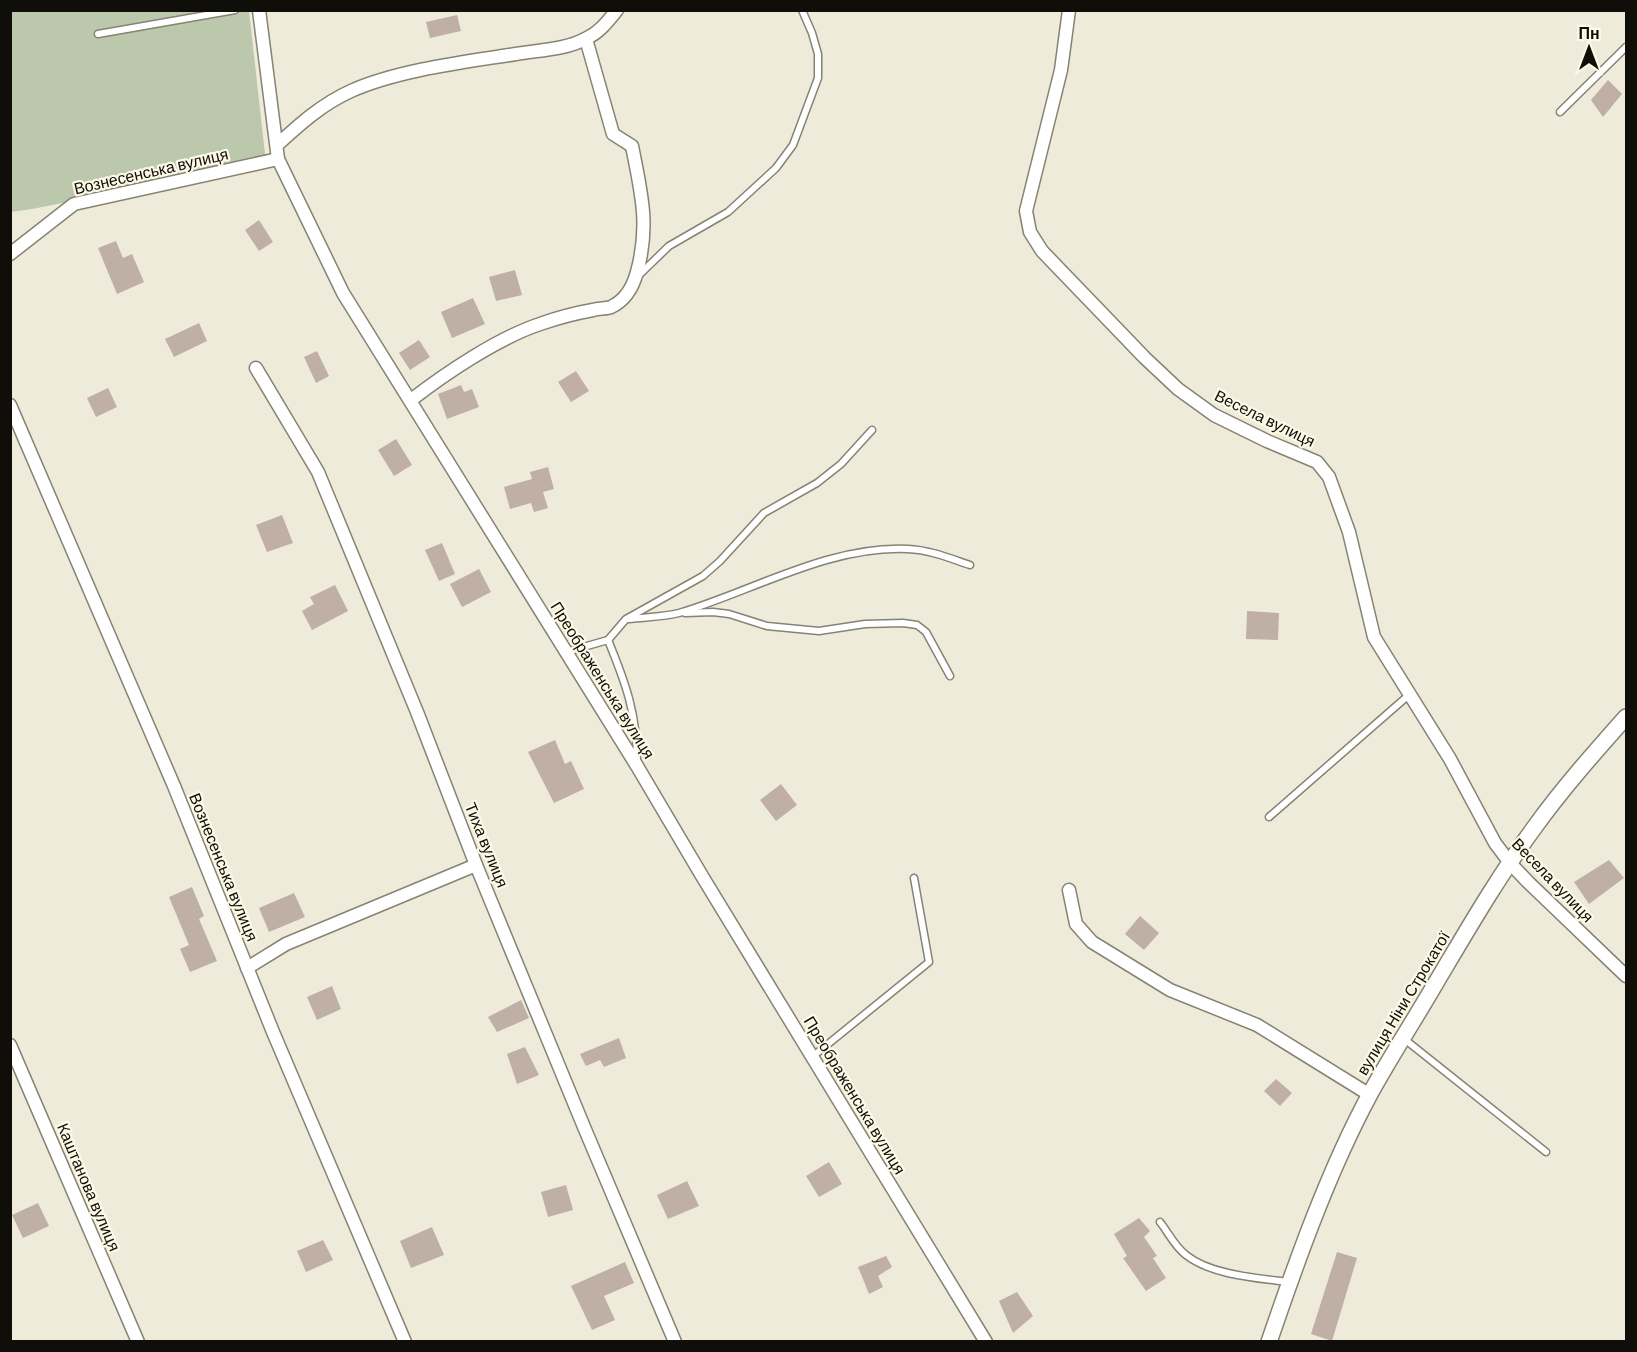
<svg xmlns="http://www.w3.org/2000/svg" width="1637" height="1352" viewBox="0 0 1637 1352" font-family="Barlow,sans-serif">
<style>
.green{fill:#bcc8ac}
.building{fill:#c0afa5}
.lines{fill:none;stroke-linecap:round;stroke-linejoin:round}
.service-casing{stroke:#868373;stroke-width:9}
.minor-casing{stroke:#868373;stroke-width:15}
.tertiary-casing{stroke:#868373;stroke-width:18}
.service{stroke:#fff;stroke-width:6}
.minor{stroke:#fff;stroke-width:12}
.tertiary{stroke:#fff;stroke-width:15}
.labels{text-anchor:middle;stroke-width:4.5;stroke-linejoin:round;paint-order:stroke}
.street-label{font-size:16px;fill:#0f0e08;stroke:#fdf9e7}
</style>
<rect width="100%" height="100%" fill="#efebda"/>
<polygon class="green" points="11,11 249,11 266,163 32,209 11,212"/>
<g class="building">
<polygon points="457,15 461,31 430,38 426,22"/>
<polygon points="1608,80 1622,94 1603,117 1591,100"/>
<polygon points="259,220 273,242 259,251 245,230"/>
<polygon points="116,241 123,258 132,254 144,282 117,294 98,248"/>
<polygon points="515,270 522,295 496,301 489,277"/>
<polygon points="473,298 485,324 452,338 441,312"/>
<polygon points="199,323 207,341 174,357 165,339"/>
<polygon points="419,340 430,357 410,370 399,353"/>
<polygon points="317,351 329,376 316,383 304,357"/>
<polygon points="576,371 589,391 571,402 558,382"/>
<polygon points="461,385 464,392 472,389 479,407 447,419 438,394"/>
<polygon points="108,388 117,407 96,417 87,398"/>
<polygon points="396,439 412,465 394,476 378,450"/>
<polygon points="548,467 554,489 543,492 548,508 534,512 531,503 510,509 504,487 532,479 530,472"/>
<polygon points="282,515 293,543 267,552 256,525"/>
<polygon points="442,543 455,574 439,581 425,550"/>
<polygon points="479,569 491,592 462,607 450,584"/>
<polygon points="335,585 348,611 312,630 302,611 314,604 310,597"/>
<polygon points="1247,611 1279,613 1278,640 1246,639"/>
<polygon points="555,740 565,764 571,761 584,789 554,803 528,752"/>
<polygon points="781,784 797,805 776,821 760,800"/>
<polygon points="1609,860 1624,878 1589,904 1574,882"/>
<polygon points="192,887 204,916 199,919 217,961 190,972 180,949 189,945 169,897"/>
<polygon points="294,893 305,917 269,932 259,908"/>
<polygon points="1140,916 1159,933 1144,950 1125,934"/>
<polygon points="332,986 341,1009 317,1020 307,997"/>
<polygon points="521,1000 529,1018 497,1032 488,1017"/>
<polygon points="619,1038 626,1058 604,1067 600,1060 586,1066 580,1054"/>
<polygon points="525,1047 539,1075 517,1084 507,1054"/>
<polygon points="1276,1079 1292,1093 1280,1106 1264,1091"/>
<polygon points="829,1162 842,1184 819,1197 806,1176"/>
<polygon points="687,1181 699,1206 668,1219 657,1195"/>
<polygon points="566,1185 573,1210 548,1217 541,1192"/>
<polygon points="38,1203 49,1226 23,1238 12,1215"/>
<polygon points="1139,1218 1150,1231 1144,1237 1157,1256 1153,1258 1166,1278 1146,1291 1123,1258 1127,1256 1114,1234"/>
<polygon points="432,1227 444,1255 411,1268 400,1241"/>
<polygon points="323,1240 333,1260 306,1272 297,1251"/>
<polygon points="1337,1252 1357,1258 1332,1341 1311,1334"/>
<polygon points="886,1256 892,1267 878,1276 883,1287 869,1294 858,1267"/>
<polygon points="625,1262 634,1283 604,1296 615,1320 592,1330 571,1286"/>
<polygon points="1017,1292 1033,1316 1013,1333 999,1301"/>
</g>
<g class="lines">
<g class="service-casing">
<g id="service">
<polyline points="98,34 235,10"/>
<polyline points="1560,112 1626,47"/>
<polyline points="638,276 669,246 728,212 776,168 793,145 818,78 818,54 812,33 802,10"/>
<polyline points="685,613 713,612 729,614 767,626 819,631 865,624 903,623 917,625 926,632 950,676"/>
<path d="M629,619C645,617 664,617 679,613C753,591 830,545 908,549C930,550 949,558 970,565"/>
<path d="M608,640C626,684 637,714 637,761"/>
<polyline points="566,652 608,640 626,619 703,576 720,561 764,513 817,483 841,464 872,430"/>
<polyline points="1269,817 1410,694"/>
<polyline points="1403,1038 1546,1152"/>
<polyline points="812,1057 929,962 914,878"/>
<path d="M1160,1222C1168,1232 1175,1247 1186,1255C1211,1275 1257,1278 1288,1282"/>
</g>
</g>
<g class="minor-casing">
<g id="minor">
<polyline points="259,10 278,159 343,293 637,766 702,876 986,1342"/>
<polyline points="1069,10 1061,70 1026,211 1030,232 1042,251 1145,358 1178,389 1214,415 1267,441 1317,462 1329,477 1349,532 1374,637 1450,759 1495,843 1510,863 1528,882 1626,976"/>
<path d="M277,145C300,124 322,104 351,91C398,70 465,62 516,54C539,50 566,50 587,38C600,32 608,21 617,10"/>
<polyline points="10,254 74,204 278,159"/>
<polyline points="256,368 318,472 417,712 476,865 584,1127 675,1342"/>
<path d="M411,400C446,373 498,338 540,324C557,318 576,313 593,310C599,308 606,309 611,307C626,300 633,287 637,272C650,225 641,192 632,146L613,134L586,39"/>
<polyline points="10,405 174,786 273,1032 405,1342"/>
<polyline points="1069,890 1076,924 1092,942 1170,990 1257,1025 1370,1095"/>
<polyline points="247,968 286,944 476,865"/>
<polyline points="10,1045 138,1342"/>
</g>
</g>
<g class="tertiary-casing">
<path id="tertiary" d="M1269,1342C1297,1260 1329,1170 1370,1094C1391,1056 1415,1019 1437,981C1468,929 1498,877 1534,828C1562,789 1594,753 1626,717"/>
</g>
<use href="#service" class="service"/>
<use href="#minor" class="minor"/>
<use href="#tertiary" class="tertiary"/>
</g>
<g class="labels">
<g class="street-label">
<text transform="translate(151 171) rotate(-13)" y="6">Вознесенська вулиця</text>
<text transform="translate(1265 418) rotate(26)" y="6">Весела вулиця</text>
<text transform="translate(603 680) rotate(58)" y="6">Преображенська вулиця</text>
<text transform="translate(487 845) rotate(68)" y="6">Тиха вулиця</text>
<text transform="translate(224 867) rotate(68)" y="6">Вознесенська вулиця</text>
<text transform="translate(1553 880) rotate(46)" y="6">Весела вулиця</text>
<text transform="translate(1403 1003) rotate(-59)" y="6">вулиця Ніни Строкатої</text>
<text transform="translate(855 1095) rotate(59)" y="6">Преображенська вулиця</text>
<text transform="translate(89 1187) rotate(67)" y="6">Каштанова вулиця</text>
</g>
</g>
<rect width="1637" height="1352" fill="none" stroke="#0f0e08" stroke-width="24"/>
<g transform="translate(1589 48)" stroke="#fdf9e7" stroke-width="4.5" paint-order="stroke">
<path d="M0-4.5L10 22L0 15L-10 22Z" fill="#0f0e08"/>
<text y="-9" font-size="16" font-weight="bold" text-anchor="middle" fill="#0f0e08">Пн</text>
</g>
</svg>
